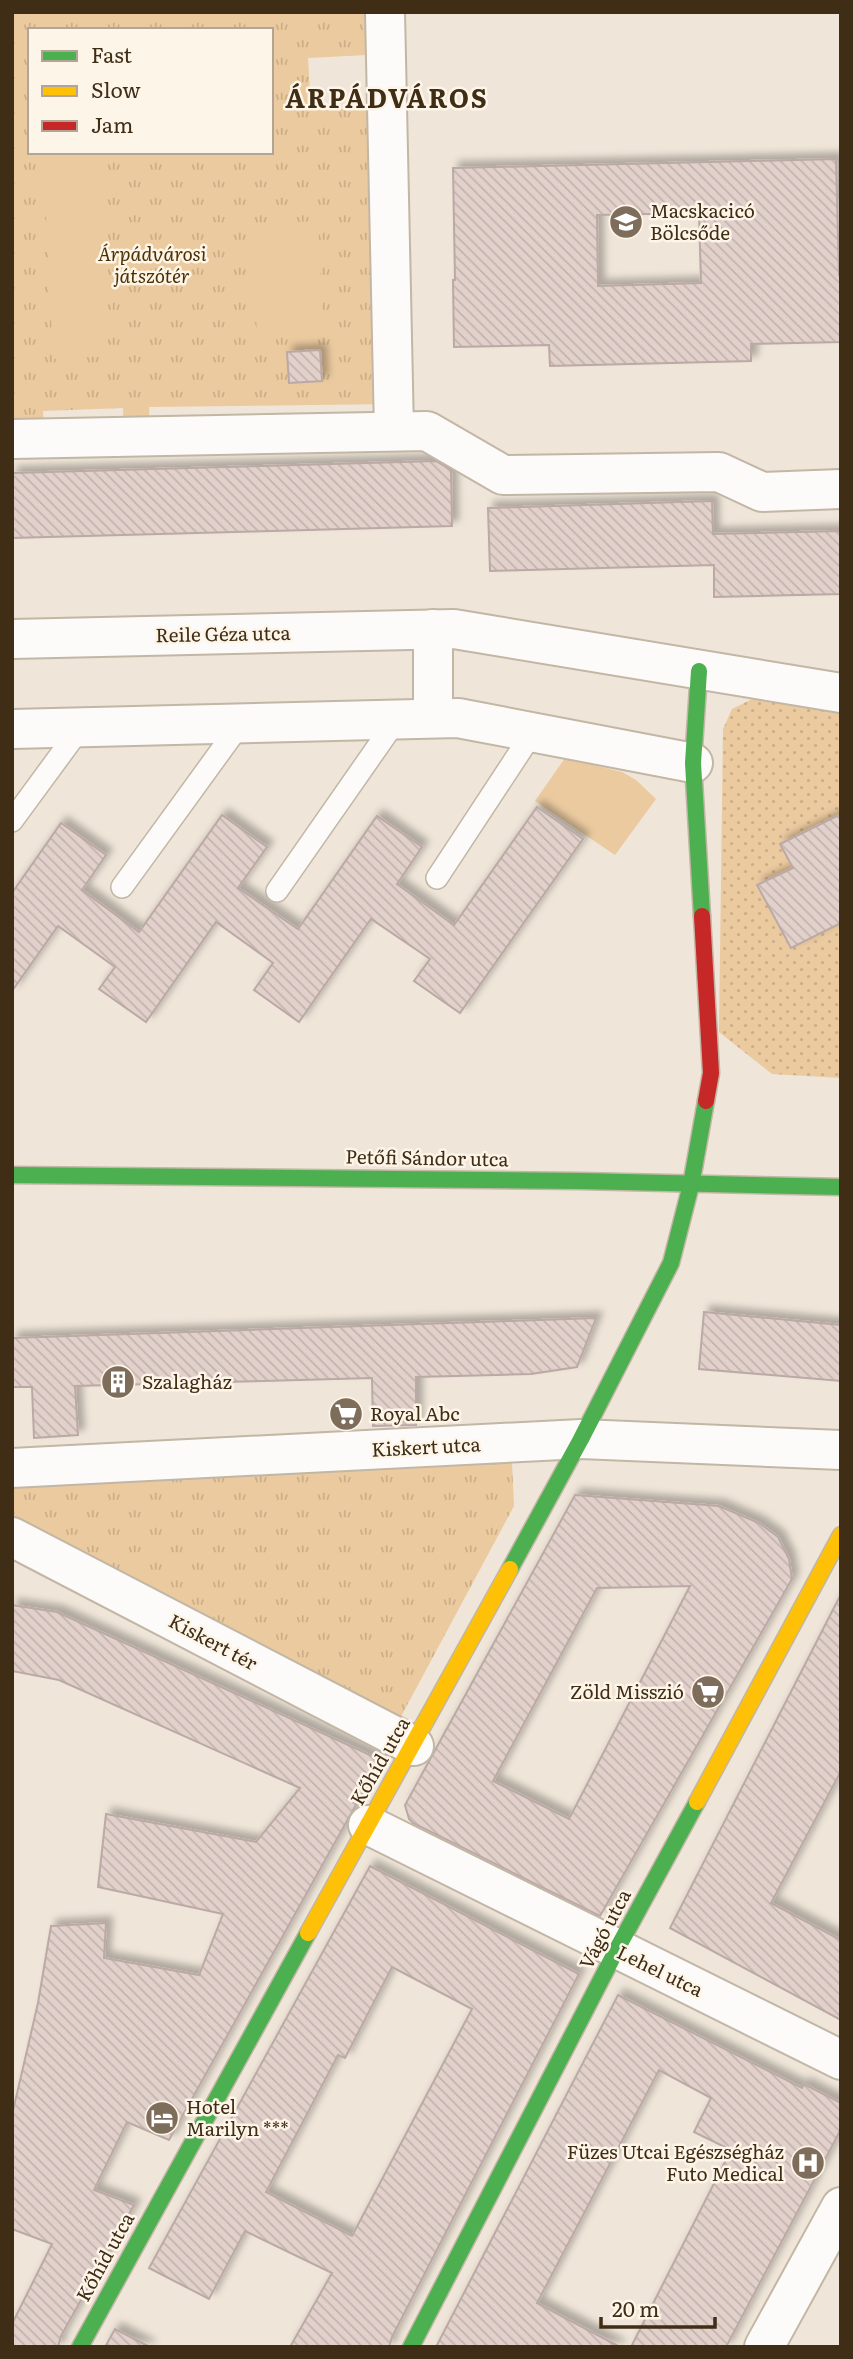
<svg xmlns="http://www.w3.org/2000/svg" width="853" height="2359" viewBox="0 0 853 2359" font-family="Literata,serif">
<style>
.grass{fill:url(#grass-dots)}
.park{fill:url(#park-tufts);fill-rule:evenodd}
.garden{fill:#ebca9f}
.building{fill:url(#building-back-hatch);stroke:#bba9a5;stroke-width:2;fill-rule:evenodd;filter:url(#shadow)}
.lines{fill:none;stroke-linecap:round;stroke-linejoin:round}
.lane-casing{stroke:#c2b6a5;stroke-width:24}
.street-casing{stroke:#c2b6a5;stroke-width:42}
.fast-casing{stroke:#c2b6a5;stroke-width:19}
.slow-casing{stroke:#c2b6a5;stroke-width:19}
.jam-casing{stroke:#c2b6a5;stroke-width:19}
.lane{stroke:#fdfbf9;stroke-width:21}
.street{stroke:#fdfbf9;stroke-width:38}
.fast{stroke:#4caf50;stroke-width:16}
.slow{stroke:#ffc107;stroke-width:16}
.jam{stroke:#c62828;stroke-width:16}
.labels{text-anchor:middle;stroke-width:5;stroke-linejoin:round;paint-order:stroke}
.poi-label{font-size:19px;fill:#3f2d16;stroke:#fef5e9;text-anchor:start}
.park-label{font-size:19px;font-style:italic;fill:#4c3002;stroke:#fef5e9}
.street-label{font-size:19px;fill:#3f2d16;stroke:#fef5e9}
.district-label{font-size:26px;font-weight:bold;letter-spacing:2px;fill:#3f2d16;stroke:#fef5e9}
</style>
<defs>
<pattern id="grass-dots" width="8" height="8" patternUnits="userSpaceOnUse" patternTransform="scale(1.75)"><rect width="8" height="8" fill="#ebca9f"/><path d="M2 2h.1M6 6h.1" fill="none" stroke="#cbae88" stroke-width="1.8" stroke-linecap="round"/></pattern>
<pattern id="park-tufts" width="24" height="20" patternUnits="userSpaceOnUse" patternTransform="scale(1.75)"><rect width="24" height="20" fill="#ebca9f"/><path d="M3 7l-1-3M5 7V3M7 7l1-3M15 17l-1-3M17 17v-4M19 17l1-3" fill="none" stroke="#cbae88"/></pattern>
<pattern id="building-back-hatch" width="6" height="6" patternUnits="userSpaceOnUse" patternTransform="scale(1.75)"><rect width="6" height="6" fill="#e2d0cb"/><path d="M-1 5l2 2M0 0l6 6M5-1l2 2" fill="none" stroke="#c3b3ae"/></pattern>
<filter id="shadow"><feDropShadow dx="6" dy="-6" stdDeviation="3.5" flood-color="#0004"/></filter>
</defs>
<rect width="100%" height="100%" fill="#efe5d8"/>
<polygon class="grass" points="760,695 841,708 841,1078 772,1074 719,1032 723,729 732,709"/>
<g class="park">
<path d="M12,12H385L387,54L308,58L311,110L387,108L393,404L149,407L150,436H124L123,408L43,411L44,438L12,439ZM30,30H271V152H30Z"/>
<polygon points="512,1463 514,1506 397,1724 12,1519 12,1483"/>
</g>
<g class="garden">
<polygon points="43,152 99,152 108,356 53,359"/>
<polygon points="318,221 323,333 257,336 252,224"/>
<polygon points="565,758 622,772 636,780 656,799 615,855 535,801"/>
</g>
<g class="building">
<path d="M836,159L839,275H841V342L751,344V361L550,366L549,345L454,347L453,280H455L453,168ZM699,213L701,283L598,286L597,215Z"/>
<polygon points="320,350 322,381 289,383 287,352"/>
<polygon points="436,461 451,470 452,526 12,538 12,473"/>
<polygon points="712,501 713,534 841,531 841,594 714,597 714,565 490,571 488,508"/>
<polygon points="537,807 583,839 460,1013 414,981 430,959 371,919 299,1022 254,990 273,963 216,922 146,1022 99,989 115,967 58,926 12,991 12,893 61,823 106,855 82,890 139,932 222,815 267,847 238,888 298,929 377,816 422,847 397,884 454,925"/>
<polygon points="841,814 841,923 791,948 757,885 793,868 780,844"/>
<polygon points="704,1312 841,1325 841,1381 699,1369"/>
<polygon points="596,1318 577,1367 531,1374 416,1377 416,1425 373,1426 372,1378 75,1386 78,1435 34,1438 32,1387 12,1387 12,1338"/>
<path d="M575,1495L719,1506L759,1523L778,1537L789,1559L792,1579L600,1916L413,1823L409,1819L405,1805ZM690,1586L569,1819L493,1781L597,1588Z"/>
<polygon points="841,1594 841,1771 771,1903 841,1940 841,2020 670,1928"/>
<polygon points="12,1605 57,1612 381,1760 169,2140 127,2122 94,2190 134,2205 61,2336 58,2347 12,2347 12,2324 52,2244 12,2229 12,2115 38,2003 51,1926 106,1923 104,1958 199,1975 223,1914 98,1887 106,1814 256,1842 300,1788 59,1680 12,1671"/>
<path d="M370,1866L579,1974L392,2337L389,2347H290L332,2273L245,2231L209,2299L149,2268ZM392,1967L472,2009L352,2236L266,2192L338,2055L345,2058Z"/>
<polygon points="618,1995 802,2088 804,2084 841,2103 841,2129 809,2190 726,2347 631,2347 731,2150 694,2132 711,2098 659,2070 537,2303 620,2347 436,2347"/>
<polygon points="115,2329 150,2347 105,2347"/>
</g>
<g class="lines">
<g class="lane-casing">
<g id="lane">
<polyline points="12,821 81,727"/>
<polyline points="437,878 533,732"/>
<polyline points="122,887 241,723"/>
<polyline points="277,891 397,719"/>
</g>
</g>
<g class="street-casing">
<g id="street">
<polyline points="385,12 394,431"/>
<polyline points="12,439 427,431 503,475 719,472 762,492 841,489"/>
<polyline points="12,639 454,629 841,693"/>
<polyline points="433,718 433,629"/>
<polyline points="12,729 458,718 693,763"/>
<polyline points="12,1468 581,1439 841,1450"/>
<polyline points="12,1537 414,1746"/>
<polyline points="368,1825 841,2060"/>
<polyline points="764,2347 841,2207"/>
</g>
</g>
<g class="fast-casing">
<g id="fast">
<polyline points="699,671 693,763 702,916"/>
<polyline points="12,1175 580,1181 841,1187"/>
<polyline points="510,1569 581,1439 671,1263 691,1185 706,1101"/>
<polyline points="80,2347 308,1933"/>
<polyline points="411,2347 617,1949 697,1802"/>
</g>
</g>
<g class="slow-casing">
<g id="slow">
<polyline points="697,1802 841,1535"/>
<polyline points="308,1933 510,1569"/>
</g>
</g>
<g class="jam-casing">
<polyline id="jam" points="702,916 711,1073 706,1101"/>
</g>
<use href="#lane" class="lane"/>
<use href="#street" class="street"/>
<use href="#fast" class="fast"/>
<use href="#slow" class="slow"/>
<use href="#jam" class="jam"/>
</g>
<defs>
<g id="school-disc" transform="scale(1.75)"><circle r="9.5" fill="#7d6d5a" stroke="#fef5e9"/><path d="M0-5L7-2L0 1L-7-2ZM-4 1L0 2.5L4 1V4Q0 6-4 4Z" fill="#fff"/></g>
<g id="building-disc" transform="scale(1.75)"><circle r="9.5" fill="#7d6d5a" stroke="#fef5e9"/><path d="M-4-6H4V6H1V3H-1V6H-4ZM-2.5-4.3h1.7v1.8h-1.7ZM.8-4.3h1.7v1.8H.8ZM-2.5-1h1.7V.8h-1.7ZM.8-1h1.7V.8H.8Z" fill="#fff"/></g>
<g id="supermarket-disc" transform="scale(1.75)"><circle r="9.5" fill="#7d6d5a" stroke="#fef5e9"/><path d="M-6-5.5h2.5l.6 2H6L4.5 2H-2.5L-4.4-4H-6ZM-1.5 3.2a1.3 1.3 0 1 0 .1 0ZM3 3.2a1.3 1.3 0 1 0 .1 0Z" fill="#fff"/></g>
<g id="hotel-disc" transform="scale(1.75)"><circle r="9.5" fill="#7d6d5a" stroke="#fef5e9"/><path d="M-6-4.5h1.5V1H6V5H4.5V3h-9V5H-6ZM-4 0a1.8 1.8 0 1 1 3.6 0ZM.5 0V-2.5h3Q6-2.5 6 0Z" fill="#fff"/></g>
<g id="hospital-disc" transform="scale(1.75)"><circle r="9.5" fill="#7d6d5a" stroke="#fef5e9"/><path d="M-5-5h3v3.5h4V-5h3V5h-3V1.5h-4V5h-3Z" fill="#fff"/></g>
</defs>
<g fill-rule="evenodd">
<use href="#school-disc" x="626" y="222"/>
<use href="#building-disc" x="118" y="1382"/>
<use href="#supermarket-disc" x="346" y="1414"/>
<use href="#supermarket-disc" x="708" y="1692"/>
<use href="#hotel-disc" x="162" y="2118"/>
<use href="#hospital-disc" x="808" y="2163"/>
</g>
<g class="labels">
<g class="poi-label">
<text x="650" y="218">Macskacicó<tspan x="650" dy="22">Bölcsőde</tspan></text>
<text x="142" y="1389">Szalagház</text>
<text x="370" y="1421">Royal Abc</text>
<text x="684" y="1699" text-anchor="end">Zöld Misszió</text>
<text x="186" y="2114">Hotel<tspan x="186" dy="22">Marilyn ***</tspan></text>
<text x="784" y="2159" text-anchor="end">Füzes Utcai Egészségház<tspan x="784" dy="22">Futo Medical</tspan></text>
</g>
<g class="park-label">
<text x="152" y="261">Árpádvárosi<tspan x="152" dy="22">játszótér</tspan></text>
</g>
<g class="street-label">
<text transform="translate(223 634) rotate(-1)" y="7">Reile Géza utca</text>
<text transform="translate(427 1158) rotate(1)" y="7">Petőfi Sándor utca</text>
<text transform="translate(426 1447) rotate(-3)" y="7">Kiskert utca</text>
<text transform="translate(213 1642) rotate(28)" y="7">Kiskert tér</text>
<text transform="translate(380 1761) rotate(-60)" y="7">Kőhíd utca</text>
<text transform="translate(605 1929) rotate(-62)" y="7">Vágó utca</text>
<text transform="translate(660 1971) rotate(26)" y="7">Lehel utca</text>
<text transform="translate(105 2257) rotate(-61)" y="7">Kőhíd utca</text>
</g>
<g class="district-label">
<text x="387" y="108">ÁRPÁDVÁROS</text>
</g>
</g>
<rect width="853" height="2359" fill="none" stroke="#3f2d16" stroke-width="28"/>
<rect x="28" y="28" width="245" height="126" fill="#fef5e9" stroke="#b2a595" stroke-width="2"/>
<rect x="42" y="51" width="35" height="10" fill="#4caf50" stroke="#b2a595" stroke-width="2"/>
<text x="91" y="63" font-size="21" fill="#3f2d16">Fast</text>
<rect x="42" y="86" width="35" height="10" fill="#ffc107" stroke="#b2a595" stroke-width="2"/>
<text x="91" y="98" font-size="21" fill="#3f2d16">Slow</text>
<rect x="42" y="121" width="35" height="10" fill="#c62828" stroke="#b2a595" stroke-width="2"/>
<text x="91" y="133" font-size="21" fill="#3f2d16">Jam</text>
<path d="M601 2317v10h114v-10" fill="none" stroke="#3f2d16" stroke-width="3.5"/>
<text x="612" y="2317" font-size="21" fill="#3f2d16" stroke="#fef5e9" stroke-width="5" paint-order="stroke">20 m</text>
</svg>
